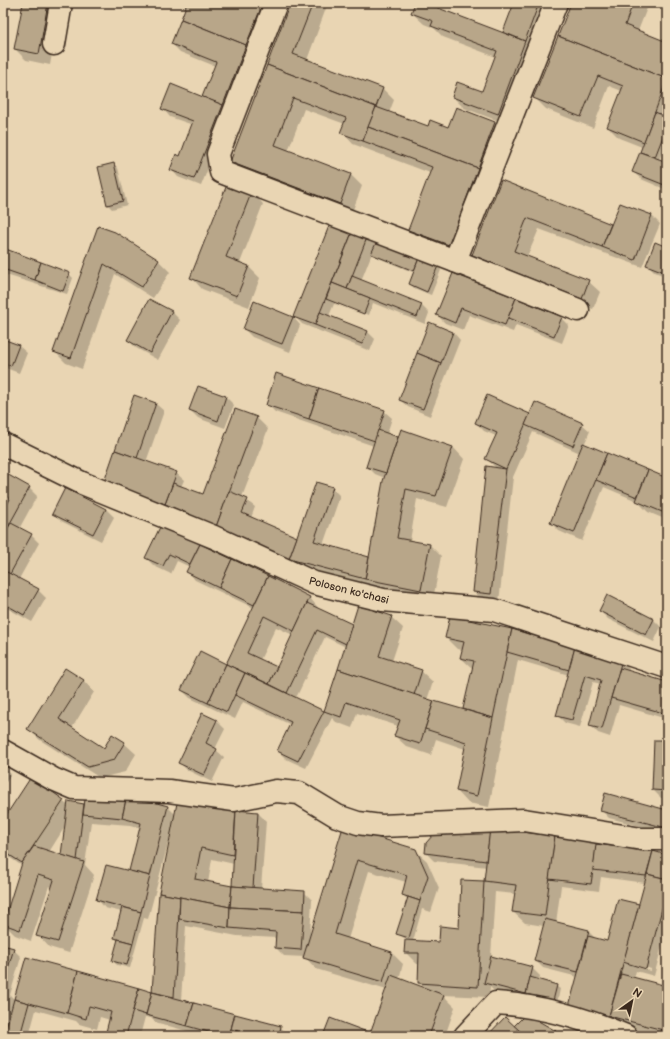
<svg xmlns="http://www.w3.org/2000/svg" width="670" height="1039" viewBox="0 0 670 1039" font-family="'Balsamiq Sans',sans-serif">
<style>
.shadow{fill:#0003;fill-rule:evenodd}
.building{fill:#b8a689;stroke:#3b2a1e}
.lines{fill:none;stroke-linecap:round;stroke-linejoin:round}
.minor-casing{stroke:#3b2a1e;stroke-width:25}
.minor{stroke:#e9d5b3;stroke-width:22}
.labels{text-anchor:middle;stroke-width:3.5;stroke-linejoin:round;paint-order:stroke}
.street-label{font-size:11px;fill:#3b2a1e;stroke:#e9d5b3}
</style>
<rect width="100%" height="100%" fill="#e9d5b3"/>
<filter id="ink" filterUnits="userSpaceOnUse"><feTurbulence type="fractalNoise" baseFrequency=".025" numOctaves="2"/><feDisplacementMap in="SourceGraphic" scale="8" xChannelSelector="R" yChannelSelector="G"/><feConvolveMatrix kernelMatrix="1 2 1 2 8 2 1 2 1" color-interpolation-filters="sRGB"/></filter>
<g filter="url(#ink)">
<g class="shadow">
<polygon points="24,3 61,3 50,65 26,60 15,49"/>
<polygon points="188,3 216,3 230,8 232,3 278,3 254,54 201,186 178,177 171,169 180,157 193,125 170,117 163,109 202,98 215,66 180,52 172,44"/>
<polygon points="291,3 328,3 307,60 383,89 394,100 389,113 429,127 449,128 494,123 505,134 460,255 421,241 409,229 430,173 353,144 342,132 345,124 304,109 288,151 350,174 362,186 351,215 243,173 231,162"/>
<polygon points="408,3 430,3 429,6 508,35 504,32 515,3 555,3 509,125 464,108 453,97 482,92 496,57 443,37 434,28 424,24 412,13 415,6"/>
<polygon points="572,3 649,3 638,31 667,43 667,139 659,160 667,163 667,190 641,179 633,172 643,154 641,151 642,147 619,138 608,127 622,91 609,86 593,128 546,109 535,98"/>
<polygon points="114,164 118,168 127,205 112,209 108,205 99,168"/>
<polygon points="502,181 612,225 620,204 652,216 660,224 642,267 539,229 527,257 588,281 600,292 593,309 484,266 473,255"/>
<polygon points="252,192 263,204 240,263 249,267 260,278 249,307 202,289 191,277"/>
<polygon points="332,222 367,236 376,245 437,266 441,270 431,295 414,288 410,284 415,273 376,257 372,253 361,281 421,305 429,313 425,324 373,303 369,315 335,301 335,304 368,317 334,304 329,316 367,331 375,339 370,351 302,324 294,316"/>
<polygon points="99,227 158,260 170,272 153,298 115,274 82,369 66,363 55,352"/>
<polygon points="667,248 667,277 655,272 647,264"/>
<polygon points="3,249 69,274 73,278 67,294 3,274"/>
<polygon points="454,275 561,317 569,325 562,343 516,325 513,332 469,315 463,330 445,323 437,315"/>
<polygon points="150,300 172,312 180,320 158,360 136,348 128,340"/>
<polygon points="293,317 300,325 290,352 252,337 244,329"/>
<polygon points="453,332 460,340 430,416 408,407 400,400"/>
<polygon points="3,340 19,346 27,353 19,373 3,367"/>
<polygon points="199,387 226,397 234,405 225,428 198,418 190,410"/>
<polygon points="135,396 156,404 164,411 146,462 176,473 184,480 181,487 203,496 257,418 268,429 242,497 255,507 251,518 298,538 332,488 340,496 323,545 370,558 385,478 375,474 367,466 374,446 275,412 267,404 384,411 392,418 387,434 398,439 453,447 464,459 447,507 417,499 410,541 430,545 441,556 433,600 297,566 113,490"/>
<polygon points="3,409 6,412 3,418"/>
<polygon points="530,415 582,424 590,431 584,445 667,479 667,520 648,512 637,501 604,487 582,541 559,531 551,523 580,453 533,432 513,477 499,602 482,600 474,592 496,468 487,459 496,436 484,431 476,423"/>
<polygon points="3,474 29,488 37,496 19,529 31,535 39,543 19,579 38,590 46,598 32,622 3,606 3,515 10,502 3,498"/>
<polygon points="106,509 114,517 101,541 61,521 54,514"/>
<path d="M161,526L310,598L320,610L352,626L391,617L403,628L392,661L421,671L433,682L427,700L464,711L473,669L461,658L463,650L457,649L446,638L622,661L629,669V672L667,683V719L619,705L610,737L598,733L590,725L601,684L593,682L580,727L565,723L557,715L569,675L518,660L489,807L468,803L457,791L465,749L436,739L431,755L407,747L395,736L398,726L357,713L352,728L336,722L332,718L306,768L286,759L278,751L291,725L243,702L235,719L190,698L182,690L227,665L254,608L195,580L188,572L190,567L177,561L171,574L154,566L146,558ZM276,627L293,635L277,669L260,660ZM325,637L346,647L324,713L296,698Z"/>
<polygon points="600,611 654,620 661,627 654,642 608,619"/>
<polygon points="83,680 94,692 72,728 104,749 124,743 136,754 125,772 100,778 40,740 28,729"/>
<polygon points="203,714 217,721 225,729 215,749 224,757 212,782 187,770 180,763"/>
<polygon points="667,741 667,798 661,798 653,790"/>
<polygon points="3,768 11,774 6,782 3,781"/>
<path d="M31,779L69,806V802L85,805L168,807L176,815L179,799L236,811L258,813L266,821L261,889L304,892L312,900L310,936L344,828L415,850L427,861L439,888L431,912L422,909L413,941L440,943L460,929L462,881L485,882L487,867L434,861L426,853L491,835L596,843L599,845L653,852L667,856V927L654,976L636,971L634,978L667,987V1036H655L582,1017L578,977L543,968L535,960L544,926L525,923L513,912L515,894L495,892L491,957L532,968L540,976L539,981L556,986L560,989L557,1004L533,1001L493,990L490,987L489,997L443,995L455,1007L445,1036H324L331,1019L370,1034L387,990L316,969L305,957L284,956L276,948L277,938L237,936L186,926L181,1000L281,1027L288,1036H204L155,1022L151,1018L145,1017L140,1036H106L110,1020L100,1017L97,1029L79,1024L76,1021L36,1010L29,1036H3V946L13,949L21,957L10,995L15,1000L26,958L153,993L160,893L169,845L168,844L148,919L144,918L130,968L117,965L113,961L118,941L115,938L122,912L105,908L98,900L130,872L141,828L130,825L91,822L85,865L94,875L69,953L49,947L38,935L53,887L49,886L31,941L15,935L4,924L22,866L3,853V822ZM66,825L65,858L49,852ZM212,859L234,864L232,889L208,883ZM369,871L406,882L403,895L408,900L398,934L406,939L405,952L417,964H420L419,983L426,989L399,979L403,964L392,953L348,939ZM601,877L645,883L640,905L608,942L596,939L588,931L556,923L561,886L599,891ZM637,965L651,969V971L637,967Z"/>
<polygon points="601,810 667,811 667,833 609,818"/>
<polygon points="526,1015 559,1035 488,1036 514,1027"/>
</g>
<g class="building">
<polygon points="23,3 48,3 39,54 14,49"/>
<polygon points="187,3 219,3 229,7 231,3 263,3 246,45 181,19"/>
<polygon points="290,3 313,3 293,54 383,88 376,107 267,65"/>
<polygon points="415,3 425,3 525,41 498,114 452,97 457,82 482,91 497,51 431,26 433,21 411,13"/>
<polygon points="514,3 539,3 525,41 503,32"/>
<polygon points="571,3 633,3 625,25 667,42 667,79 558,36"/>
<polygon points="181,19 246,45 223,105 202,97 216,62 171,44"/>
<polygon points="558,36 667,79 644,142 607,127 623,86 598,76 581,117 533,98"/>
<polygon points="267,65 376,107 363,141 340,133 346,118 293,98 275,145 351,174 340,204 230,162"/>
<polygon points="171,84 223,105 194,179 170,170 176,154 180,156 193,121 161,109"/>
<polygon points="376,107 428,126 430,120 448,127 456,107 495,122 478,168 368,127"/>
<polygon points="655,112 667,117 667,126 655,157 640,152"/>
<polygon points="368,127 478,168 449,245 408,230 432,167 363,141"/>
<polygon points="640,152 667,162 667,186 632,172"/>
<polygon points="114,163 123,201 107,205 98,167"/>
<polygon points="501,180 611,224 602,247 527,218 514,251 589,280 582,299 472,255"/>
<polygon points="228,182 252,191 226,257 249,266 237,296 190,278"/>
<polygon points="620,203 652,215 635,260 602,247"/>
<polygon points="331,221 353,230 315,325 293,317"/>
<polygon points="98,226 115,232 159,260 142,287 104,264 71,358 53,352"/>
<polygon points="353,230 368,235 347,289 332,283"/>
<polygon points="377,241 419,258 414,271 371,254"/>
<polygon points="655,242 667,247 667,273 646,265"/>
<polygon points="3,248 41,262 35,280 3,269"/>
<polygon points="419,258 438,266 427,292 409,284"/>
<polygon points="41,262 70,273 63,291 35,280"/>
<polygon points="453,273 516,298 505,325 461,308 455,323 436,315"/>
<polygon points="352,276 422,304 417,317 347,289"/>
<polygon points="332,283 370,298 364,314 326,299"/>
<polygon points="516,298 562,317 554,336 508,318"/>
<polygon points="149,299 172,311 150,353 127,340"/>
<polygon points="254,301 293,317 282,344 243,329"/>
<polygon points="320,312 368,331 362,344 315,325"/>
<polygon points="429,322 453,332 441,363 417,353"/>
<polygon points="3,339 19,345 11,366 3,363"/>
<polygon points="417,353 441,363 423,409 399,400"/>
<polygon points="276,373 319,388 309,419 266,405"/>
<polygon points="198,386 226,396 218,421 189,410"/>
<polygon points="319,388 385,410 375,441 309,419"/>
<polygon points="134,395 156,403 137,458 115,450"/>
<polygon points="487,395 530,414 506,469 485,459 497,433 475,423"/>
<polygon points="535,402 583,423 573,446 525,425"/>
<polygon points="235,409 257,417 216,527 165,504 173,483 203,494"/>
<polygon points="401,429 453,447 436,496 406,489 397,538 430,544 421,590 365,579 383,481"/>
<polygon points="378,430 398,437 386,473 366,467"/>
<polygon points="583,443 607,453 574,533 550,523"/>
<polygon points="115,450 177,472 165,504 104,482"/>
<polygon points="607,453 648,470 637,497 596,480"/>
<polygon points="486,466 506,469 491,594 473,592"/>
<polygon points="648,470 667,478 667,514 636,501"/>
<polygon points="3,472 30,487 3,536 3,513 10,499 3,495"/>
<polygon points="316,482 333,487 314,541 369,557 365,579 289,559"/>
<polygon points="65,488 106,509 93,534 52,514"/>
<polygon points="229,491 248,499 242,513 297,537 289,559 216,527"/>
<polygon points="11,523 32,534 10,574 3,570 3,536"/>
<polygon points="161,525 200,544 190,564 169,554 163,566 145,558"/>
<polygon points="200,544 232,559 219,588 186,572"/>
<polygon points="232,559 268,576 254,605 219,588"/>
<polygon points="3,570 39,589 24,615 3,603"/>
<polygon points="268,576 310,597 294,631 264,616 247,653 277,667 269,684 226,664"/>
<polygon points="607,595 654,619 646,635 599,611"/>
<polygon points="307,603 352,624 346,644 317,630 287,693 269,684"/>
<polygon points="358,605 392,616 379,656 422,670 414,695 338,669"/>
<polygon points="450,616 512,629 493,718 463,709 474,661 460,658 464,642 445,638"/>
<polygon points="512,629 575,647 569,670 507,652"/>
<polygon points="575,647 622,660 602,729 589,726 601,680 585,675 572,720 556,716"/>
<polygon points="200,651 226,664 208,703 181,690"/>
<polygon points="226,664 245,673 227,712 208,703"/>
<polygon points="65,668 84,680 59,719 104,748 112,734 125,742 114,760 88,767 27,729"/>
<polygon points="620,668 667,682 667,714 611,698"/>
<polygon points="338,669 434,701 420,744 394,736 400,720 346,702 341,717 324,711"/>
<polygon points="245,673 324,711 298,761 277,751 291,722 235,695"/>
<polygon points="434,701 493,718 477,796 456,791 466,742 425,729"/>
<polygon points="202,713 217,720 206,743 217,749 204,775 178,763"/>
<polygon points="654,740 667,740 667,791 652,790"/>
<polygon points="31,777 64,800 22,863 3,851 3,820"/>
<polygon points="86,792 127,795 122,818 83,814"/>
<polygon points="605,793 667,810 667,828 600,811"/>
<polygon points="127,795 168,806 150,876 129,871 141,823 122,818"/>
<polygon points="178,798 236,810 233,855 201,848 195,879 232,886 230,907 159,893"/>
<polygon points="68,801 84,804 77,860 61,855"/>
<polygon points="236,810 258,812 253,888 232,886"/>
<polygon points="343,827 416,849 428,876 420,901 402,895 407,875 357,860 335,934 392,952 383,982 303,958"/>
<polygon points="440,827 490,833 486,861 425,853 426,843"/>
<polygon points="490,828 555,836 545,916 512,912 516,885 484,881"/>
<polygon points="555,836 597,842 591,884 549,879"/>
<polygon points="596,844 653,851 646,876 593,870"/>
<polygon points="34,846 84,862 58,942 36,936 54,880 38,875 20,930 3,924 22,863"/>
<polygon points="653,851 667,855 667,879 647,874"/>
<polygon points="106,865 150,876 141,912 96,900"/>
<polygon points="647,874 667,879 667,890 646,969 623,962"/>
<polygon points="461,880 484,881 478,987 418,983 419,953 404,953 405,940 439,942 440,926 459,928"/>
<polygon points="232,886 305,891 304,911 230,907"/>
<polygon points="159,893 180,897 174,997 152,992"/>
<polygon points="180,897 230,907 229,928 179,919"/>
<polygon points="408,897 420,901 409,938 396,934"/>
<polygon points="618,899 639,904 609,1016 569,1006 588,936 607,941"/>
<polygon points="122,907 141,912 133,943 114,938"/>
<polygon points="230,907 304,911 301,950 275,948 276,932 229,928"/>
<polygon points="545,919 589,930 578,972 534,961"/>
<polygon points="118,939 133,943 127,965 112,961"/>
<polygon points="3,945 14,948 3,986"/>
<polygon points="491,956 533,967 526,994 484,983"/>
<polygon points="26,957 78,971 67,1013 14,999"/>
<polygon points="78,971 139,988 126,1036 105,1036 111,1012 89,1006 86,1019 67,1013"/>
<polygon points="621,974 667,986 667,1031 609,1016"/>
<polygon points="391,975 444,995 429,1036 369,1036"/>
<polygon points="530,977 557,985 553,1001 526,994"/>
<polygon points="139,988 152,992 146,1015 133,1011"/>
<polygon points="152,992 194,1003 187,1026 146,1015"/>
<polygon points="14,999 29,1003 20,1036 4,1036"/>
<polygon points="194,1003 235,1014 229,1036 223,1036 187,1026"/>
<polygon points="235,1014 281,1026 279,1036 256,1036 231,1029"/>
<polygon points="526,1014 556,1031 551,1036 525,1036 514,1026"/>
<polygon points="505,1017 523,1034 522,1036 487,1036"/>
<polygon points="330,1018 370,1033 369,1036 323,1036"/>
</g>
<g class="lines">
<g class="minor-casing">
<g id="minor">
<polyline points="276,3 218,154 221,172 455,261 578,310"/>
<polyline points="54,44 61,3"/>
<polyline points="455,261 556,3"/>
<polyline points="3,444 82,483 214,537 314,583 383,600 494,610 667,667"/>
<polyline points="3,751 53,779 74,788 169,791 234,800 276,791 299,793 337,816 358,823 381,826 524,820 642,839 667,839"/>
<path d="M465,1036L496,1003C541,1006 584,1018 626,1036"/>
</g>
</g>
<use href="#minor" class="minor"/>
</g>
</g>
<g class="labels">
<g class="street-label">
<text transform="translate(349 590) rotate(14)" y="4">Poloson ko'chasi</text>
</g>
</g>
<rect width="670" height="1039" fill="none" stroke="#e9d5b3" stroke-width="16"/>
<rect x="8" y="8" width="654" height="1023" fill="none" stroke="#3b2a1e" stroke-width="1.5" filter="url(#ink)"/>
<g transform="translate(632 1001) rotate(33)" stroke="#e9d5b3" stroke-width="3" paint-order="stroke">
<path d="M0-3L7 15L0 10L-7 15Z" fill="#3b2a1e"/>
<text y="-6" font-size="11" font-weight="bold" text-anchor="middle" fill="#3b2a1e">N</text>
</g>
</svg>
